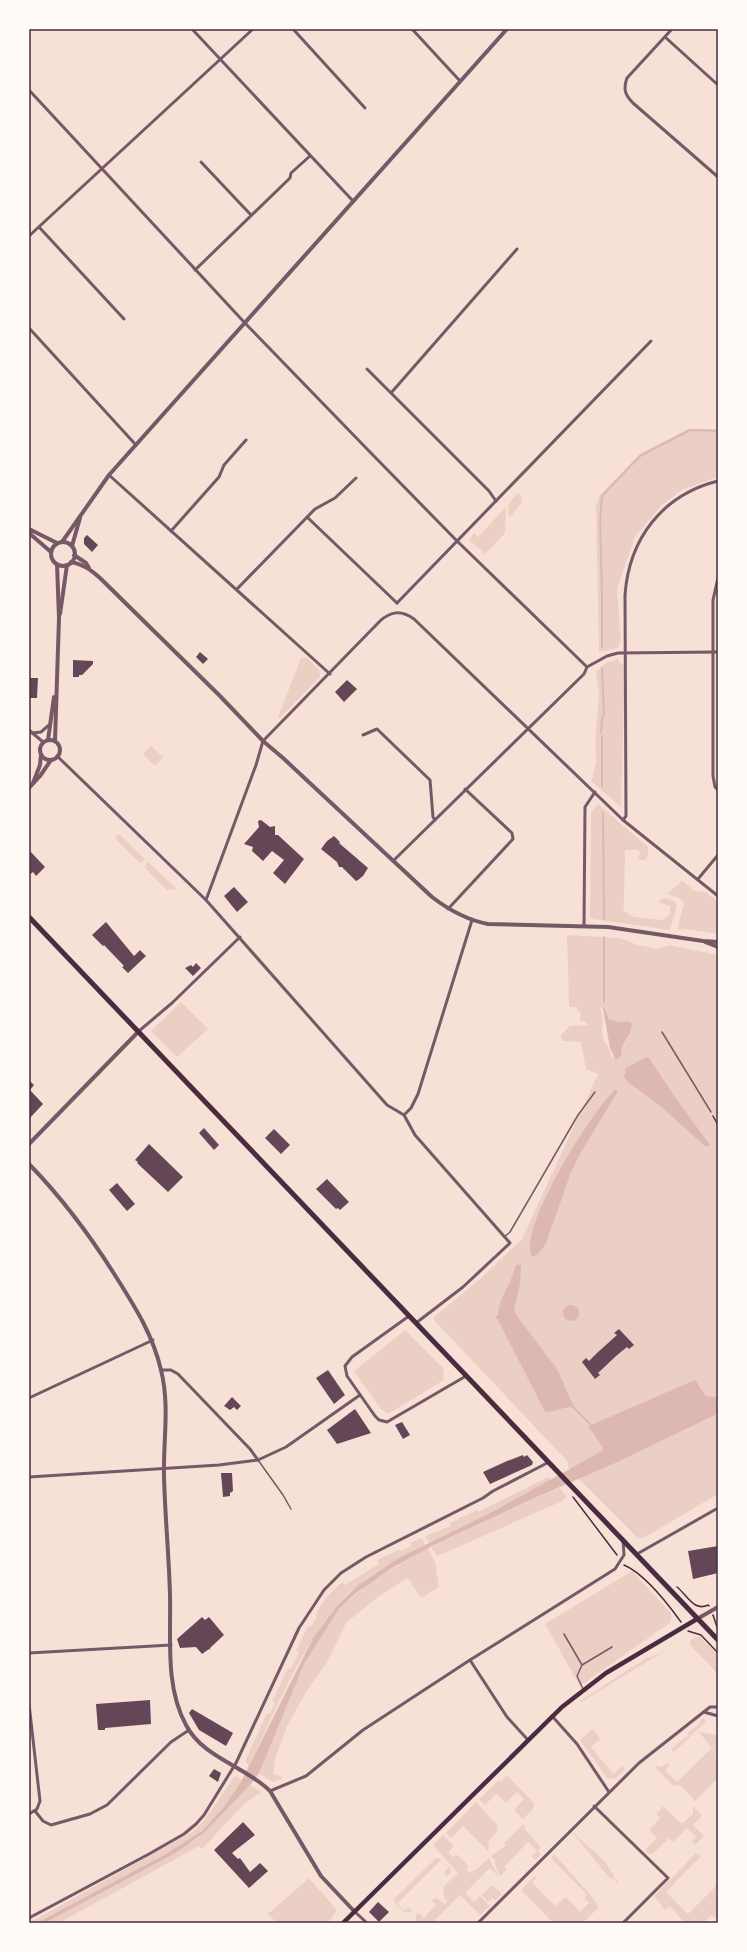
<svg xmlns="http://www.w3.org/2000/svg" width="747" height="1952" viewBox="0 0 747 1952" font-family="Helvetica,sans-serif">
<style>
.green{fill:#ebcfc5;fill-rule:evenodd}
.water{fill:#dcb8b0}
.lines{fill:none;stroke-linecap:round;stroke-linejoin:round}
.stream{stroke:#dcb8b0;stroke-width:2}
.building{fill:#644757}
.path{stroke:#4a2c40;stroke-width:1.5}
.service{stroke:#755966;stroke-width:1.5}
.minor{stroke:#755966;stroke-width:3}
.tertiary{stroke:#755966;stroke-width:4}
.secondary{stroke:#4a2c40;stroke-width:4.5}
.primary{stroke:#4a2c40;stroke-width:5}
.neatline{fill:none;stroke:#4a2c40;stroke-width:1.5}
</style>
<rect width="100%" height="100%" fill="#f7e1d7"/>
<g class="green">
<polygon points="688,429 718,429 718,477 682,490 662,505 635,537 617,589 621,643 619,643 618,648 599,652 596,506 600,495 641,453"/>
<polygon points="518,493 522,496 521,504 509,518 508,505"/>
<polygon points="506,507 505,533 485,554 469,540 474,533 478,537"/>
<polygon points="301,658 307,658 319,670 320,677 280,718 278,717"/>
<polygon points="618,659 620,663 625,664 621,807 591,781 593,777 596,761 595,743 599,693 596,672 606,663"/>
<polygon points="151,746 163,757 155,766 143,754"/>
<path d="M598,804L648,847V855L645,860H638L640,853L638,850H625L624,902H623L624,911L634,917L663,920L670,914V906L658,902C664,896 669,899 675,902L677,906L670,930L592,919L590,917L591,812Z"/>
<polygon points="119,834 145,859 141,864 115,838"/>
<polygon points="148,862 177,889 167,890 144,867"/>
<polygon points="682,881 695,891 706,892 718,902 718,934 685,929 677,930 684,904 680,898 667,894"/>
<path d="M567,935L620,938L638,945L659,949L669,945L718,955V1494L645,1537L638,1538L579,1479L581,1477L573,1468L570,1469L568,1467V1462L433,1319L434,1317L481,1278L522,1239L598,1074L586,1069L581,1042L562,1041L561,1035L570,1026L588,1025L585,1021H580L581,1013L577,1010V1007H569ZM600,1008H606L609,1019L621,1022L627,1021C630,1036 625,1050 611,1058C612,1050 605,1045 603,1037C600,1028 606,1019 600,1008Z"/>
<polygon points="181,1002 208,1029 177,1057 151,1031"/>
<polygon points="405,1330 443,1368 444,1380 388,1414 380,1408 354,1371"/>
<polygon points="548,1477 551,1480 492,1512 429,1543 425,1536 451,1526 450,1523 477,1510 478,1512"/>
<polygon points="560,1488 566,1496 565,1499 558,1503 438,1556 436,1555 431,1547 530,1500"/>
<path d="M422,1538L425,1545C400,1558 366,1575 346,1596C301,1643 277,1708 249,1766L245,1761L247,1757L267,1713L270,1714L275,1703L272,1702L288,1668L291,1669L299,1652L296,1651L308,1626L311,1627L317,1617L315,1615L325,1599L342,1582L345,1585L379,1564L377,1560L400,1549L401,1551L411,1546L410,1543Z"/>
<polygon points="428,1548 435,1562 439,1587 421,1598 408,1578 379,1596 346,1623 327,1662 308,1689 287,1726 275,1759 273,1774 284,1778 273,1782 258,1773 304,1664 339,1609 369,1583"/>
<polygon points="632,1571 671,1613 671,1622 580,1686 545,1624"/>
<polygon points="695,1637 700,1637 718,1655 718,1674 690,1645 690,1641"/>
<polygon points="665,1651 581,1702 580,1701 648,1657 649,1658"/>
<polygon points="703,1718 706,1721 674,1752 671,1749 689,1735 687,1733 698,1725"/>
<polygon points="593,1729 600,1739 591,1747 613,1774 622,1766 625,1770 615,1779 607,1778 580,1740"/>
<polygon points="699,1732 718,1735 717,1754"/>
<polygon points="712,1748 718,1758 718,1778 694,1802 694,1800 680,1785 673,1786 654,1766 661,1767 667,1763 670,1765 665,1770 677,1782"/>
<polygon points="507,1775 534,1803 533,1809 523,1819 514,1810 524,1799 517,1792 506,1803 496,1794 485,1805 479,1799 499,1780 501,1781"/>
<polygon points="235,1776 242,1780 241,1782 223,1808 202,1831 164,1855 38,1923 29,1923 194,1831 205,1819"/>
<polygon points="250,1785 261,1792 244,1804 202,1849 199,1846 59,1923 45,1923 197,1839 205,1832"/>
<polygon points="476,1802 497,1825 498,1830 489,1841 488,1851 463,1826 451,1838 446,1833"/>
<polygon points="663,1806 682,1824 693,1814 693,1806 702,1816 693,1825 704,1836 695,1845 692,1841 696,1837 687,1828 673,1842 669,1838 652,1854 648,1854 645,1850 657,1838 649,1830 660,1818 656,1814"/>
<polygon points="523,1824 526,1826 524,1828 541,1847 538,1851 541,1854 536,1860 532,1857 537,1851 528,1842 504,1867 507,1870 500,1876 494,1862 496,1861 491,1856 506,1845 504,1843"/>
<path d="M573,1832C583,1843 594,1850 604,1861C608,1865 609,1870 614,1874L613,1876L618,1882L617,1883L613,1878L611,1880L572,1832Z"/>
<path d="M443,1835L454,1846L448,1852L453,1857L456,1854L469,1866L466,1869L469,1873L477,1869L489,1858L499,1877L490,1868L465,1893L474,1902L480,1896L490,1906L480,1915L460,1895L432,1923H415L416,1915L418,1913L424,1918L436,1905L431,1900L436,1898L445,1904L447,1901C437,1888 449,1882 458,1873L433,1845Z"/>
<polygon points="696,1853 701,1856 666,1892 688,1914 718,1884 718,1915 715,1918 711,1915 704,1923 685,1923 670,1906 665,1910 654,1896"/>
<polygon points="554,1854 593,1898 599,1907 583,1923 553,1923 521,1890 535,1876 538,1879 535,1879 532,1882 555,1906 566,1897 580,1912 589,1903 584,1898 587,1895 551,1858"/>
<polygon points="436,1858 439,1858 451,1869 450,1873 447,1876 444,1873 448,1868 441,1860 397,1904 405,1911 409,1907 412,1911 405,1913 395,1903 394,1899"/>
<polygon points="309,1878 337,1910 328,1923 277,1923 268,1914"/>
<polygon points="492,1885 502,1894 495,1901 493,1898 488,1902 482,1895"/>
</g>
<g class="water">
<path d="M603,1008H605L609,1019L621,1022L627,1021L632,1023C632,1035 620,1044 621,1056L616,1060L610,1048Z"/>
<polygon points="646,1057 649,1058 675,1097 710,1145 706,1147 658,1104 629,1083 624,1077 626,1068"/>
<path d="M616,1089L618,1091L580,1154L571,1172L546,1243L540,1252L533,1257C514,1234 594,1107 616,1089Z"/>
<path d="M518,1264L521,1266L520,1284L514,1310L517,1316L557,1369L574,1407C563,1406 557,1412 546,1412L544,1410L498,1320L495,1317L498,1315C499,1297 512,1284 515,1266Z"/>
<circle cx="571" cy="1313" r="8"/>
<polygon points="695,1380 706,1396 718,1397 718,1413 715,1415 615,1463 530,1500 434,1545 392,1568 356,1593 339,1609 304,1664 259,1773 250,1785 205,1832 177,1852 45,1923 37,1923 164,1855 202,1831 223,1808 241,1782 313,1638 336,1607 358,1585 397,1559 492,1512 602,1451 603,1448 589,1427 591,1425"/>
</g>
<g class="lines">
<g class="stream">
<polyline points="602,647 602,596 600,520 602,496 640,456 690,430 718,431"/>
<polyline points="601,733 602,718 604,714 602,668"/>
<polyline points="602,736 602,786"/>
<polyline points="603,813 604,919"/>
<polyline points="604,937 604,1002"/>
<polyline points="572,1406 591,1425"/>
</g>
</g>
<g class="building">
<polygon points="87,535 98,545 92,552 84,544 84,538"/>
<polygon points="200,652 208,659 203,664 196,657"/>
<polygon points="73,660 93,661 93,664 82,675 79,675 79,677 73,677"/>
<polygon points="29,678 38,678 37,698 30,698"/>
<polygon points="347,680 357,689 344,702 335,692"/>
<polygon points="261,820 270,827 275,826 275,835 278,835 304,859 285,884 273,873 284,860 272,851 263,861 252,851 253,847 244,844 259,827 258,821"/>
<polygon points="334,836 340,842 339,843 368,868 363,876 358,880 356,881 342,867 339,867 337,862 321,849 327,841"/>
<polygon points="29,850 45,867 36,876 33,872 29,875"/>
<polygon points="234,887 248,902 237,912 224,896"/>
<polygon points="106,922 134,956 140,950 146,956 128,973 122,967 124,966 104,945 103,946 92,935"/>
<polygon points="196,963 201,968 193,976 185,968 191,965 193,967"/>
<polygon points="29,1080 34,1085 30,1090 43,1104 29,1119"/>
<polygon points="204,1128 219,1145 214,1150 199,1133"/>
<polygon points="274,1129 290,1145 281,1154 265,1138"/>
<polygon points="149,1144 183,1177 168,1192 137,1163 138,1162 135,1160"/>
<polygon points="327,1179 349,1202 340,1210 338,1208 336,1209 316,1189"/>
<polygon points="117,1183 135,1204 127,1211 109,1190"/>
<polygon points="619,1329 634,1345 629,1349 627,1347 616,1356 598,1373 600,1375 595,1379 582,1362 586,1358 589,1361 597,1353 617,1335 614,1333"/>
<polygon points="328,1370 345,1395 334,1404 316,1378"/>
<polygon points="232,1397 241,1406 237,1410 234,1407 230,1410 224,1406"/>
<polygon points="355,1409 371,1433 337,1444 327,1430"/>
<polygon points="402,1422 410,1435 403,1439 395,1425"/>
<polygon points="523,1455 524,1457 527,1455 533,1462 532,1465 490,1484 483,1472 507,1461"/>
<polygon points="221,1473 232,1473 233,1491 230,1493 230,1496 223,1497"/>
<polygon points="718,1546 718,1573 693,1579 688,1551"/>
<polygon points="202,1617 205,1620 209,1617 224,1635 210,1648 210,1650 209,1649 202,1654 196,1647 180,1648 177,1639"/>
<polygon points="150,1700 151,1724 105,1728 105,1730 98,1730 96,1704"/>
<polygon points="192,1709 233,1733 226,1746 199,1730 189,1713"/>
<polygon points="214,1769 221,1773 218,1782 209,1776"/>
<polygon points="243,1822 255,1835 232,1853 238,1859 240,1858 250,1872 260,1863 268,1871 249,1888 214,1850"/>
<polygon points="378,1902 389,1912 379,1922 369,1912"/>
</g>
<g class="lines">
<g class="path">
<polyline points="713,1116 718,1125"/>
<polyline points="573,1497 617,1555"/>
<path d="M624,1565C645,1574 668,1604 681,1622"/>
<path d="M677,1587C687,1595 694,1612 708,1605L709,1606"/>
<polyline points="713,1615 718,1630"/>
<polyline points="688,1631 701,1635 718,1653"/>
</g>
<g class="service">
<polyline points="662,1032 711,1112"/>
<polyline points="504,1237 510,1232 578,1115 595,1092"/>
<polyline points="258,1460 283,1495 291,1509"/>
<polyline points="564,1634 582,1665"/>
<polyline points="583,1689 577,1676 582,1665 612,1647"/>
</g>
<g class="minor">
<polyline points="192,29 353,201"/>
<polyline points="293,29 365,108"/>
<polyline points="412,29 460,81"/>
<path d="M672,29L627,78C623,89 625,95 633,103L718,177"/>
<polyline points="665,37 718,85"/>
<polyline points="29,90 244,322 369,451 457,541 587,667"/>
<polyline points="201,162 251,215"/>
<polyline points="39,227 124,319"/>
<polyline points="29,236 253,29"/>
<polyline points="195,270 290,178 291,173 310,156"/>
<polyline points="29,328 136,445"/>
<polyline points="367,369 489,491 496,501"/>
<polyline points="391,393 517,249"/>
<polyline points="109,475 330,674"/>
<polyline points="307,517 397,603"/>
<polyline points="171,531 219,477 224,465 246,440"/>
<polyline points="718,578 713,600 713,776 715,787 718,790"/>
<polyline points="237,589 315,509 335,498 356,478"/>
<polyline points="397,603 651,341"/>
<polyline points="587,667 607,656 618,653 718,652"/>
<polyline points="29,730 43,742"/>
<polyline points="32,733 41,732 49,725"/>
<polyline points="363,735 377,729 430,780 433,817 435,820"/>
<polyline points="57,756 206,900 387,1105 404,1115 415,1135 510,1243 463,1287 416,1323"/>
<path d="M623,820L626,816L625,595C629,539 662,495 718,481"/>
<polyline points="393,861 584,674 587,667"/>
<polyline points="698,879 718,855"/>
<path d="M206,900L256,765L263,741L380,621C391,611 401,610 414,619L623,820L718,896"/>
<polyline points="448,909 513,839 512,833 465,789"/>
<polyline points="584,926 585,807 595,792"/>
<polyline points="139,1031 172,1003 240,937"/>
<polyline points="404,1115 411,1108 418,1094 472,920"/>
<polyline points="409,1316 352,1357 345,1366 347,1376 375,1416 379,1420 387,1422 466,1376"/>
<polyline points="161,1370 171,1370 178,1374 250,1449 258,1460"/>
<polyline points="29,1398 153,1340"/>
<polyline points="29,1477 219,1465 258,1460 286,1447 360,1395"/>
<polyline points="637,1554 718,1508"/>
<polyline points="29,1653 171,1645"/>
<polyline points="470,1660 507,1717 528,1740"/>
<polyline points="29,1704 40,1801 37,1809 29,1814"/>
<polyline points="704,1712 718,1716"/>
<polyline points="552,1716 577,1744 609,1792"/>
<polyline points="270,1791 306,1776 363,1730 470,1660 615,1569 624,1555 623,1540"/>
<polyline points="594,1806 668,1878 623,1923"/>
<polyline points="35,1811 43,1821 51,1825 90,1814 107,1805 171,1742 189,1730"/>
<polyline points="354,1911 367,1923"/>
<polyline points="29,1918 149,1854 184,1834 196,1824 204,1815 236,1763 299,1628 324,1590 341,1573 366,1557 483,1498 493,1491 549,1462"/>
<polyline points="478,1923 639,1763 710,1707 718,1707"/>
</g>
<g class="tertiary">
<polyline points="29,529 57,543"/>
<polyline points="29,533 51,552"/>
<polyline points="62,542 109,475 507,29"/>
<circle cx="63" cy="554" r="12"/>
<polyline points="72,546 80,518"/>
<polyline points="74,555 86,563 89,568"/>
<path d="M71,562C83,564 91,570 100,578L219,695L263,741L283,758L432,897C449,910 467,920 488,924L608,927L703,941L718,942"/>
<polyline points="60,614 67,565"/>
<circle cx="50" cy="750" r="10"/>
<polyline points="48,740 54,697"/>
<polyline points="55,741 59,618 57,564"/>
<polyline points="33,783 40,765 41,755"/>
<polyline points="29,788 40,776 51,760"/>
<polyline points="705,942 718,947"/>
<polyline points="29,1144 139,1031"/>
<path d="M29,1164C64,1200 92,1238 118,1280C137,1310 153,1336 161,1370C170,1406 163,1441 164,1477C165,1516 169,1556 170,1595C171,1638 165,1687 186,1725C203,1758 245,1766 270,1791L321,1876L354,1911"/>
<polyline points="697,1619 718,1607"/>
</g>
<polyline class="secondary" points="343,1923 562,1707 606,1673 697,1619"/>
<polyline class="primary" points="29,917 718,1640"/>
</g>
<rect width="747" height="1952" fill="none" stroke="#fffaf5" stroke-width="60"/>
<rect x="30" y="30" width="687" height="1892" class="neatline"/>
</svg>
